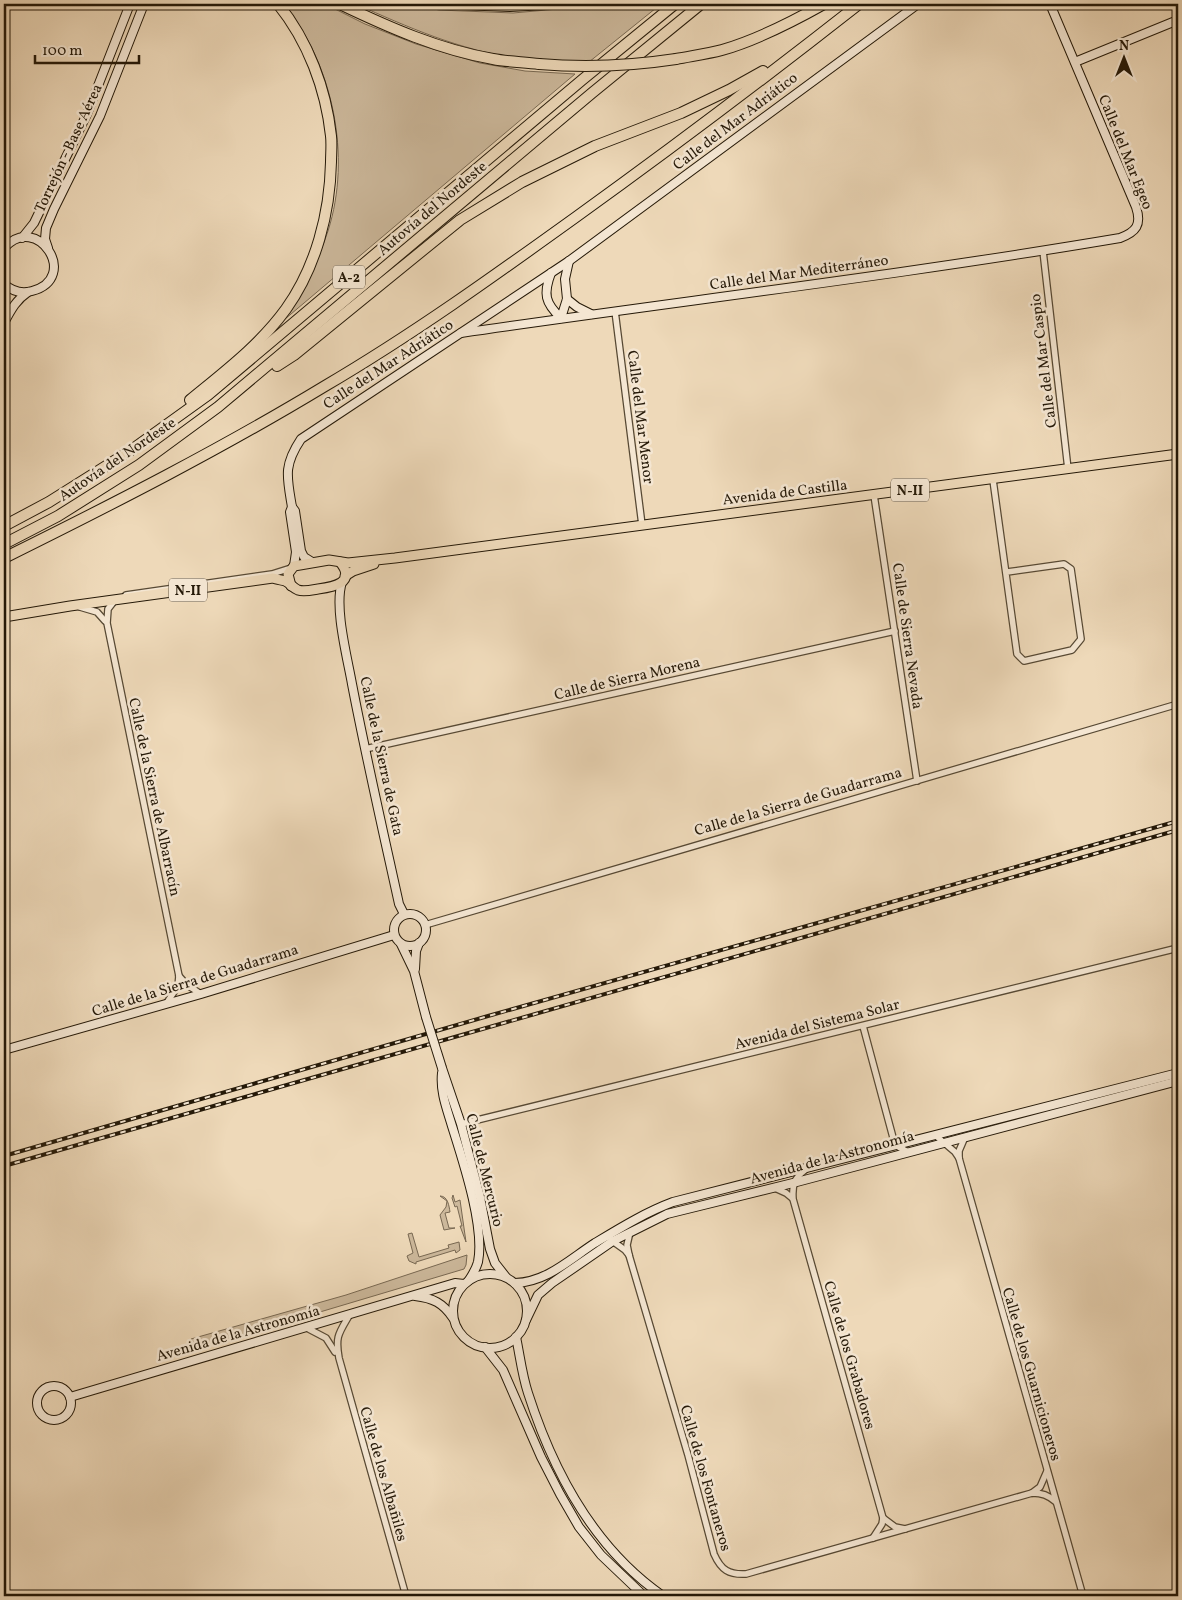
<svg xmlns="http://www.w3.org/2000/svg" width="1182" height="1600" viewBox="0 0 1182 1600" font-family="Vollkorn,serif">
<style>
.green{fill:#ccb89b;stroke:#786852}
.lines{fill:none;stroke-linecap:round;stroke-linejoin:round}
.street-casing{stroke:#574934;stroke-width:8}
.secondary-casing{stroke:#251908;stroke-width:10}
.primary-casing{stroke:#251908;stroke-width:11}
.highway-casing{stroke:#251908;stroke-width:12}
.street{stroke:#f4e6d2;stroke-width:5.5}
.secondary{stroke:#f4e6d2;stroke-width:8}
.primary{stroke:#eed9b9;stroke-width:9}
.highway{stroke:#eed9b9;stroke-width:10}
.rail-casing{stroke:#251908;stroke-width:4}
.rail{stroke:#f4e6d2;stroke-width:2;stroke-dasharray:5.5;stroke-linecap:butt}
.secondary-bridge-casing{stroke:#251908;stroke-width:10;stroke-linecap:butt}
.highway-bridge-casing{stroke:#251908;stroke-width:12;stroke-linecap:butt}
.secondary-bridge{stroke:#f4e6d2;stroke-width:8}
.highway-bridge{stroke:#eed9b9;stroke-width:10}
.labels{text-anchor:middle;stroke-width:5;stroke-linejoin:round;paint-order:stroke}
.shield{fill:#f4e6d2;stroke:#635645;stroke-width:1}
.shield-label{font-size:14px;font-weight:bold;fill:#251908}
.street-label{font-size:15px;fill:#251908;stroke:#f4e6d2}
</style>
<rect width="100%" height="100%" fill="#eed9b9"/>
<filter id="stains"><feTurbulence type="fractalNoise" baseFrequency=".004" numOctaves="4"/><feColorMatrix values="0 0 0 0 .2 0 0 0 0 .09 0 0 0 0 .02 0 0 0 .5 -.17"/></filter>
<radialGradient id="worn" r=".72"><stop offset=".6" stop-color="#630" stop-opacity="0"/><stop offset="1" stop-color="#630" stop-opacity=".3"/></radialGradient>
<g class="green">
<path d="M284,4H325L365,24L416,44L480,63L525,71L575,74L278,325C296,295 317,266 328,231C352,156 333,65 284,4Z"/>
<path d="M356,4H410L439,10L513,13L569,8L588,4H661L589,62C565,61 540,61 516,58C460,50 407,27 356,4Z"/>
<polygon points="453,1195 455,1202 460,1200 466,1242 460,1226 462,1226 457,1206 455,1207 452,1198"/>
<path d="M440,1196C448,1196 449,1206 450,1212L445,1213L449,1228H455L444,1230L440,1215L446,1207L447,1201Z"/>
<polygon points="412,1233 419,1257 449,1248 448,1245 459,1242 460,1250 456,1253 455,1250 416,1262 416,1264 409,1261 407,1256 413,1253 408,1234"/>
<path d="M467,1255L466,1265L464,1269L206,1346C199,1348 194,1346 191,1339L346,1295Z"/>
</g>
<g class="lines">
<g class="street-casing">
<g id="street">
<polyline points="1043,251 1068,469"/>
<polyline points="615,311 642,525"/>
<polyline points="993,480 1017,654 1024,661 1072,650 1081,639 1071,569 1064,564 1007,572"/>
<polyline points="874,495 917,781"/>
<polyline points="126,595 272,574 291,568"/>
<polyline points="115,600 108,609 107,623 179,976 178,986 166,1004"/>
<polyline points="80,607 97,612 105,621"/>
<polyline points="365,749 895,631"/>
<polyline points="425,925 1178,704"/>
<polyline points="179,976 187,985 201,994"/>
<polyline points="863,1026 895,1145 908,1152"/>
<polyline points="461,1124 1178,948"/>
<polyline points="935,1135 955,1152 959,1158"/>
<polyline points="965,1137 959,1151 959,1158 1083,1596"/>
<path d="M805,1170C794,1178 792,1186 793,1199L883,1518L882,1524L873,1538"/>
<polyline points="775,1188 786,1193 792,1198"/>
<path d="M630,1232L627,1245L629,1255L688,1455L714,1554C721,1570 729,1575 746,1574L1032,1493C1042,1493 1048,1495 1056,1502"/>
<polyline points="611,1240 625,1250 629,1255"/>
<path d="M350,1314C339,1333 335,1336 339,1358L406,1596"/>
<polyline points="305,1327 326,1338 335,1352"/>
<polyline points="1032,1493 1040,1487 1047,1471"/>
<polyline points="883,1518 895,1527 905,1529"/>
</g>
</g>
<g class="secondary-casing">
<g id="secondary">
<polyline points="1075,62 1178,20"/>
<polyline points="22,238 34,223 87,114 130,4"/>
<path d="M4,248C37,211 81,278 32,291C22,294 12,291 4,284"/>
<polyline points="48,248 45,239 46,228 54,209 100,116 144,4"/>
<path d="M551,273C543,294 545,303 561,318L567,299L565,279L569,261"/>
<polyline points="567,299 577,307 591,314"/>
<path d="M4,323C11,310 16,300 28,292"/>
<path d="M461,333C681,301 901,275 1120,238C1136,232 1142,225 1136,207L1050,4"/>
<polyline points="292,507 290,512 296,552 294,566"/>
<path d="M312,562L304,557L301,551L295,511L292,507C287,477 283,466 301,439L569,261L918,4"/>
<path d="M342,582C334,607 347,656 352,684C366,757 383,831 399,904L404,914"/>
<circle cx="410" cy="930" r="16"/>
<polyline points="401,944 414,971 426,1017"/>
<polyline points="415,969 416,951 419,943"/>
<polyline points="4,1050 201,994 394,935"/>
<polyline points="442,1068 461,1124 480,1197 490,1249 495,1263 506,1277"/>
<path d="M442,1073C440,1092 447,1109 452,1126C463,1161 485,1227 478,1262C476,1269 473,1274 469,1280"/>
<circle cx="490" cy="1311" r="37"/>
<path d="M515,1283C547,1282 570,1259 595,1243C620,1228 646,1212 673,1202L1178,1073"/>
<path d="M415,1296C433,1298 443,1303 453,1318"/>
<polyline points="526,1320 538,1295 552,1283 613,1241 667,1214 793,1183 1178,1081"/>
<path d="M516,1337C520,1356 522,1375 528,1393C553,1471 595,1549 663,1596"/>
<polyline points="485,1347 503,1370 541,1457 560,1494 579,1527 601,1555 644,1596"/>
<circle cx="54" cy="1403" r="17"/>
<polyline points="70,1397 455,1283 464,1284"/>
</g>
</g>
<g class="primary-casing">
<g id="primary">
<polyline points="345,576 353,571 374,564"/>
<polyline points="291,586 288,574 294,566 329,560 348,563 395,558 1178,454"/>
<path d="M4,617L70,606L273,578C276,579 281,580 285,581C290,583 293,588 298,590C304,592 312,590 318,589C333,587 357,583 340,562"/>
</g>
</g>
<g class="highway-casing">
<g id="highway">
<path d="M340,4C388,27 440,50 493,59C508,62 524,62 539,64"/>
<polyline points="459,4 510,6 546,4"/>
<path d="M676,59C691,56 707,54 722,50C757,40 792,22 824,4"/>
<polyline points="277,366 294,355 460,220 522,182 595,146 681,113 729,90 763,71"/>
<path d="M190,400C224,372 260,345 286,309C316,267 330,213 331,162C331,154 332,144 331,136C326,89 308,41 278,4"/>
<polyline points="4,526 49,502 130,451 208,395 582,80 675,4"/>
<polyline points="4,544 58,516 139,465 218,407 592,93 701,4"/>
<path d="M4,558C113,504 221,449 325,386C412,335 494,276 576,217C672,148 766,77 859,4"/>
</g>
</g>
<use href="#street" class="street"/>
<use href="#secondary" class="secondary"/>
<use href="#primary" class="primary"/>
<use href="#highway" class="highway"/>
<g class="rail-casing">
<g id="rail">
<polyline points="4,1156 488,1016 1178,821"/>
<polyline points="4,1166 1178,830"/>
</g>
</g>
<use href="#rail" class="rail"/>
<g class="secondary-bridge-casing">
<polyline id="secondary-bridge" points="426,1017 442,1068"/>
</g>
<g class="highway-bridge-casing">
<path id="highway-bridge" d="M539,64C586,68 630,66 676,59"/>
</g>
<use href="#secondary-bridge" class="secondary-bridge"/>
<use href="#highway-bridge" class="highway-bridge"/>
</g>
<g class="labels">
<g class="shield">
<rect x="333" y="265.5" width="32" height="23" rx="4"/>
<rect x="891" y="478.5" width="38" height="23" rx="4"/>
<rect x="169" y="578.5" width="38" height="23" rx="4"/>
</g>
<g class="shield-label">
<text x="349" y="282">A-2</text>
<text x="910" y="495">N-II</text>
<text x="188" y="595">N-II</text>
</g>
<g class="street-label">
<text transform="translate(735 121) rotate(-37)" y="5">Calle del Mar Adriático</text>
<text transform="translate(68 148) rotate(-65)" y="5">Torrejón - Base Aérea</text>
<text transform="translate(1126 152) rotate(68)" y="5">Calle del Mar Egeo</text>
<text transform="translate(432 208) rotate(-40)" y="5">Autovía del Nordeste</text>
<text transform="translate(799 272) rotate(-8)" y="5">Calle del Mar Mediterráneo</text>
<text transform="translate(1043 361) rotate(-97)" y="5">Calle del Mar Caspio</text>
<text transform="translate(388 364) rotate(-33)" y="5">Calle del Mar Adriático</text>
<text transform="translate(641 417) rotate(83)" y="5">Calle del Mar Menor</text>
<text transform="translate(117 459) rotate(-34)" y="5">Autovía del Nordeste</text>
<text transform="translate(785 492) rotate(-7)" y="5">Avenida de Castilla</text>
<text transform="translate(908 636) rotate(82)" y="5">Calle de Sierra Nevada</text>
<text transform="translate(627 678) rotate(-13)" y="5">Calle de Sierra Morena</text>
<text transform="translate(382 756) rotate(78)" y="5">Calle de la Sierra de Gata</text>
<text transform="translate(155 797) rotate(78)" y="5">Calle de la Sierra de Albarracín</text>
<text transform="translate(798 801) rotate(-16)" y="5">Calle de la Sierra de Guadarrama</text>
<text transform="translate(195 980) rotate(-17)" y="5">Calle de la Sierra de Guadarrama</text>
<text transform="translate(817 1024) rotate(-14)" y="5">Avenida del Sistema Solar</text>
<text transform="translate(832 1157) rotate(-15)" y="5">Avenida de la Astronomía</text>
<text transform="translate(485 1170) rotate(76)" y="5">Calle de Mercurio</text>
<text transform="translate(238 1333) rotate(-16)" y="5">Avenida de la Astronomía</text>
<text transform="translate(850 1355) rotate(74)" y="5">Calle de los Grabadores</text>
<text transform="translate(1032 1374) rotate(74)" y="5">Calle de los Guarnicioneros</text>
<text transform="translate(384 1474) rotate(74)" y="5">Calle de los Albañiles</text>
<text transform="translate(706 1478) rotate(74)" y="5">Calle de los Fontaneros</text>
</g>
</g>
<rect width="1182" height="1600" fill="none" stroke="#eed9b9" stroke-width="20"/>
<rect x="5" y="5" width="1172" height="1590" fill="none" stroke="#251908" stroke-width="2.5"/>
<rect x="10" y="10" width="1162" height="1580" fill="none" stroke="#251908"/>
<g transform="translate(1124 58)" stroke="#f4e6d2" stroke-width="4" paint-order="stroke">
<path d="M0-4L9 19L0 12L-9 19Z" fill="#251908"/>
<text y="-8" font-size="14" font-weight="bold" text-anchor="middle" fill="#251908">N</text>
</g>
<path d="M35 55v8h104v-8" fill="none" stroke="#251908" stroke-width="2.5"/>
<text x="42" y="55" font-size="15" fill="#251908" stroke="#f4e6d2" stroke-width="4" paint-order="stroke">100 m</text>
<rect width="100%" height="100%" filter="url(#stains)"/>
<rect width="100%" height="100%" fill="url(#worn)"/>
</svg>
